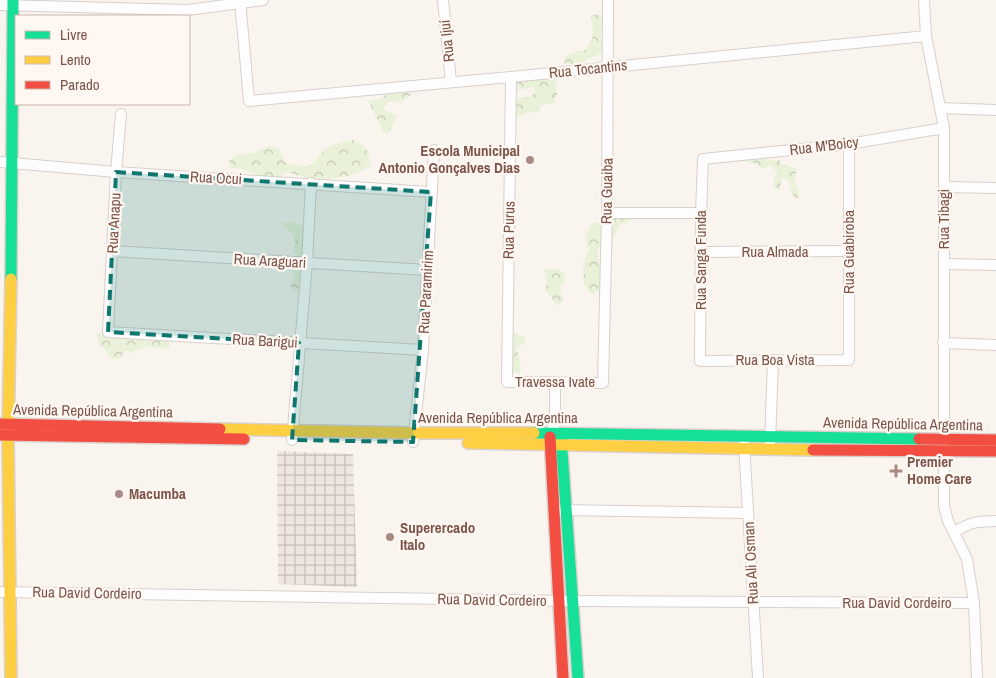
<svg xmlns="http://www.w3.org/2000/svg" width="996" height="678" viewBox="0 0 996 678" font-family="'Archivo Narrow',sans-serif">
<style>
.industrial{fill:url(#industrial-grid)}
.forest{fill:url(#forest-crowns)}
.lines{fill:none;stroke-linecap:round;stroke-linejoin:round}
.street-casing{stroke:#d9cfcb;stroke-width:12}
.fast-casing{stroke:#dbd0cc;stroke-width:14}
.slow-casing{stroke:#dbd0cc;stroke-width:14}
.jam-casing{stroke:#dbd0cc;stroke-width:14}
.street{stroke:#fefdfd;stroke-width:10}
.fast{stroke:#16e098;stroke-width:11}
.slow{stroke:#ffcf43;stroke-width:11}
.jam{stroke:#f24e42;stroke-width:11}
.marked{fill:#0f766e;fill-opacity:0.2;stroke:#0f766e;stroke-width:4;stroke-dasharray:10 6;stroke-linejoin:round}
.poi-dot{fill:#a88c84;stroke:#fff8f2;stroke-width:2}
.labels{text-anchor:middle;stroke-width:4.5;stroke-linejoin:round;paint-order:stroke}
.street-label{font-size:15px;fill:#7c544a;stroke:#fff8f2}
.poi-label{font-size:15px;font-weight:bold;fill:#7c544a;stroke:#fff8f2;text-anchor:start}
</style>
<defs>
<pattern id="industrial-grid" width="8" height="8" patternUnits="userSpaceOnUse" patternTransform="scale(1.25)"><rect width="8" height="8" fill="#eee5e1"/><path d="M0 4h8M4 0v8" fill="none" stroke="#c6bcb8"/></pattern>
<pattern id="forest-crowns" width="20" height="18" patternUnits="userSpaceOnUse" patternTransform="scale(1.25)"><rect width="20" height="18" fill="#eaf1d9"/><path d="M2 6a3 3 0 1 1 6 0M12 15a3 3 0 1 1 6 0" fill="none" stroke="#c3c6b2"/></pattern>
</defs>
<rect width="100%" height="100%" fill="#faf4ef"/>
<polygon class="industrial" points="277,451 353,454 357,587 278,584"/>
<g class="forest">
<path d="M598,14L604,17L605,24L600,38L604,44L603,52L577,65L564,63L565,56L571,53L586,50C588,45 593,39 593,34C594,28 591,23 591,16Z"/>
<polygon points="555,74 561,78 556,82 557,96 554,103 540,105 539,112 525,113 519,118 514,116 515,102 522,97 529,97 535,93 533,87 513,91 511,85 517,80"/>
<path d="M390,89L404,91L412,94L401,103L394,101L387,102L384,109L397,116L388,135L383,132L368,100C380,101 383,98 390,89Z"/>
<path d="M353,140C364,142 372,154 370,166C353,178 327,181 306,178C298,176 292,172 283,173L281,179C275,178 268,178 261,176C251,173 241,168 230,168L229,161C236,152 243,156 253,153C259,151 264,147 271,146C282,146 280,156 285,162C289,165 299,166 304,166C314,166 316,159 321,153C328,145 342,141 353,140Z"/>
<path d="M762,155L769,160H780V163L794,168L797,167L794,181L799,190L798,198H795C788,191 793,179 782,178L780,188L777,190L774,187V180L777,173L771,165L765,168H761C752,158 745,165 737,160Z"/>
<polygon points="619,213 626,213 633,218 627,223 620,224 611,244 598,249 599,263 605,277 604,284 592,295 584,284 583,262 589,250 585,236 592,223 606,221"/>
<path d="M291,222L301,226L307,231L304,241L301,243L305,248L307,255L301,258C286,250 298,248 294,237C292,231 286,230 282,225L283,223Z"/>
<path d="M304,266L302,280L299,281L298,288L294,293C289,288 291,282 295,277L292,267Z"/>
<polygon points="544,269 559,269 565,274 565,281 560,286 563,300 558,306 545,290 547,283"/>
<polygon points="509,315 514,316 513,330 514,333 524,337 526,340 524,344 517,347 516,350 520,357 521,371 519,374 511,372"/>
<polygon points="100,332 122,339 139,338 145,341 167,339 170,345 169,348 150,347 142,348 132,353 125,351 121,357 114,360 108,355 105,348 102,348 99,345 97,335"/>
</g>
<g class="lines">
<g class="street-casing">
<g id="street">
<polyline points="240,0 249,101 511,77 926,36"/>
<polyline points="443,0 451,82"/>
<polyline points="924,0 926,36 944,128 944,506 948,521 967,559 974,603 977,678"/>
<polyline points="0,5 188,10 263,0"/>
<polyline points="511,77 507,382 603,383 607,213 608,0"/>
<polyline points="940,108 996,110"/>
<polyline points="121,114 116,172 108,332 423,350"/>
<polyline points="849,144 849,360 700,361 701,213 703,159 849,144 944,128"/>
<polyline points="0,162 116,172 431,192"/>
<polyline points="944,187 996,188"/>
<polyline points="607,213 701,213"/>
<polyline points="112,251 427,270"/>
<polyline points="701,252 849,251"/>
<polyline points="944,264 996,265"/>
<polyline points="943,343 996,345"/>
<polyline points="550,433 555,424 555,383"/>
<polyline points="292,440 307,263 311,183"/>
<polyline points="413,442 423,350 434,150"/>
<polyline points="744,444 758,678"/>
<polyline points="770,444 773,360"/>
<polyline points="560,510 748,513"/>
<path d="M955,532C970,522 978,521 996,521"/>
<polyline points="0,592 572,601 974,603"/>
</g>
</g>
<g class="fast-casing">
<g id="fast">
<polyline points="11,279 13,0"/>
<polyline points="534,433 919,439"/>
<polyline points="561,437 578,678"/>
</g>
</g>
<g class="slow-casing">
<g id="slow">
<polyline points="11,279 8,435 11,678"/>
<polyline points="220,429 415,433 534,433"/>
<polyline points="468,443 813,450"/>
</g>
</g>
<g class="jam-casing">
<g id="jam">
<polyline points="0,424 220,429"/>
<polyline points="0,435 244,439"/>
<polyline points="550,437 563,678"/>
<polyline points="919,439 996,440"/>
<polyline points="813,450 996,451"/>
</g>
</g>
<use href="#street" class="street"/>
<use href="#fast" class="fast"/>
<use href="#slow" class="slow"/>
<use href="#jam" class="jam"/>
</g>
<path class="marked" d="M116,172L431,192L413,442L292,440L299,343L108,332Z"/>
<g class="poi-dot">
<circle cx="530" cy="160" r="5"/>
<path d="M893.5 463.5h5v5h5v5h-5v5h-5v-5h-5v-5h5z"/>
<circle cx="119" cy="494" r="5"/>
<circle cx="390" cy="537" r="5"/>
</g>
<g class="labels">
<g class="street-label">
<text transform="translate(447 41) rotate(-96)" y="5">Rua Ijuí</text>
<text transform="translate(588 69) rotate(-6)" y="5">Rua Tocantins</text>
<text transform="translate(824 146) rotate(-7)" y="5">Rua M'Boicy</text>
<text transform="translate(216 178) rotate(3)" y="5">Rua Ocui</text>
<text transform="translate(607 191) rotate(-89)" y="5">Rua Guaiba</text>
<text transform="translate(944 219) rotate(-90)" y="5">Rua Tibagi</text>
<text transform="translate(114 223) rotate(-87)" y="5">Rua Anapu</text>
<text transform="translate(509 230) rotate(-89)" y="5">Rua Purus</text>
<text x="775" y="257">Rua Almada</text>
<text transform="translate(849 252) rotate(-90)" y="5">Rua Guabiroba</text>
<text transform="translate(701 260) rotate(-90)" y="5">Rua Sanga Funda</text>
<text transform="translate(270 261) rotate(3)" y="5">Rua Araguari</text>
<text transform="translate(426 292) rotate(-87)" y="5">Rua Paramirim</text>
<text transform="translate(265 341) rotate(3)" y="5">Rua Barigui</text>
<text x="775" y="365">Rua Boa Vista</text>
<text x="555" y="387">Travessa Ivate</text>
<text transform="translate(93 411) rotate(1)" y="5">Avenida República Argentina</text>
<text x="498" y="423">Avenida República Argentina</text>
<text transform="translate(903 424) rotate(1)" y="5">Avenida República Argentina</text>
<text transform="translate(751 563) rotate(-93)" y="5">Rua Ali Osman</text>
<text transform="translate(87 593) rotate(1)" y="5">Rua David Cordeiro</text>
<text transform="translate(492 600) rotate(1)" y="5">Rua David Cordeiro</text>
<text x="897" y="608">Rua David Cordeiro</text>
</g>
<g class="poi-label">
<text x="520" y="156" text-anchor="end">Escola Municipal<tspan x="520" dy="17">Antonio Gonçalves Dias</tspan></text>
<text x="907" y="467">Premier<tspan x="907" dy="17">Home Care</tspan></text>
<text x="129" y="499">Macumba</text>
<text x="400" y="533">Superercado<tspan x="400" dy="17">Italo</tspan></text>
</g>
</g>
<rect x="15" y="15" width="175" height="90" fill="#fff8f2" stroke="#cbb6af"/>
<rect x="25" y="31" width="25" height="8" fill="#16e098" stroke="#cbb6af"/>
<text x="60" y="40" font-size="15" fill="#7c544a">Livre</text>
<rect x="25" y="56" width="25" height="8" fill="#ffcf43" stroke="#cbb6af"/>
<text x="60" y="65" font-size="15" fill="#7c544a">Lento</text>
<rect x="25" y="81" width="25" height="8" fill="#f24e42" stroke="#cbb6af"/>
<text x="60" y="90" font-size="15" fill="#7c544a">Parado</text>
</svg>
